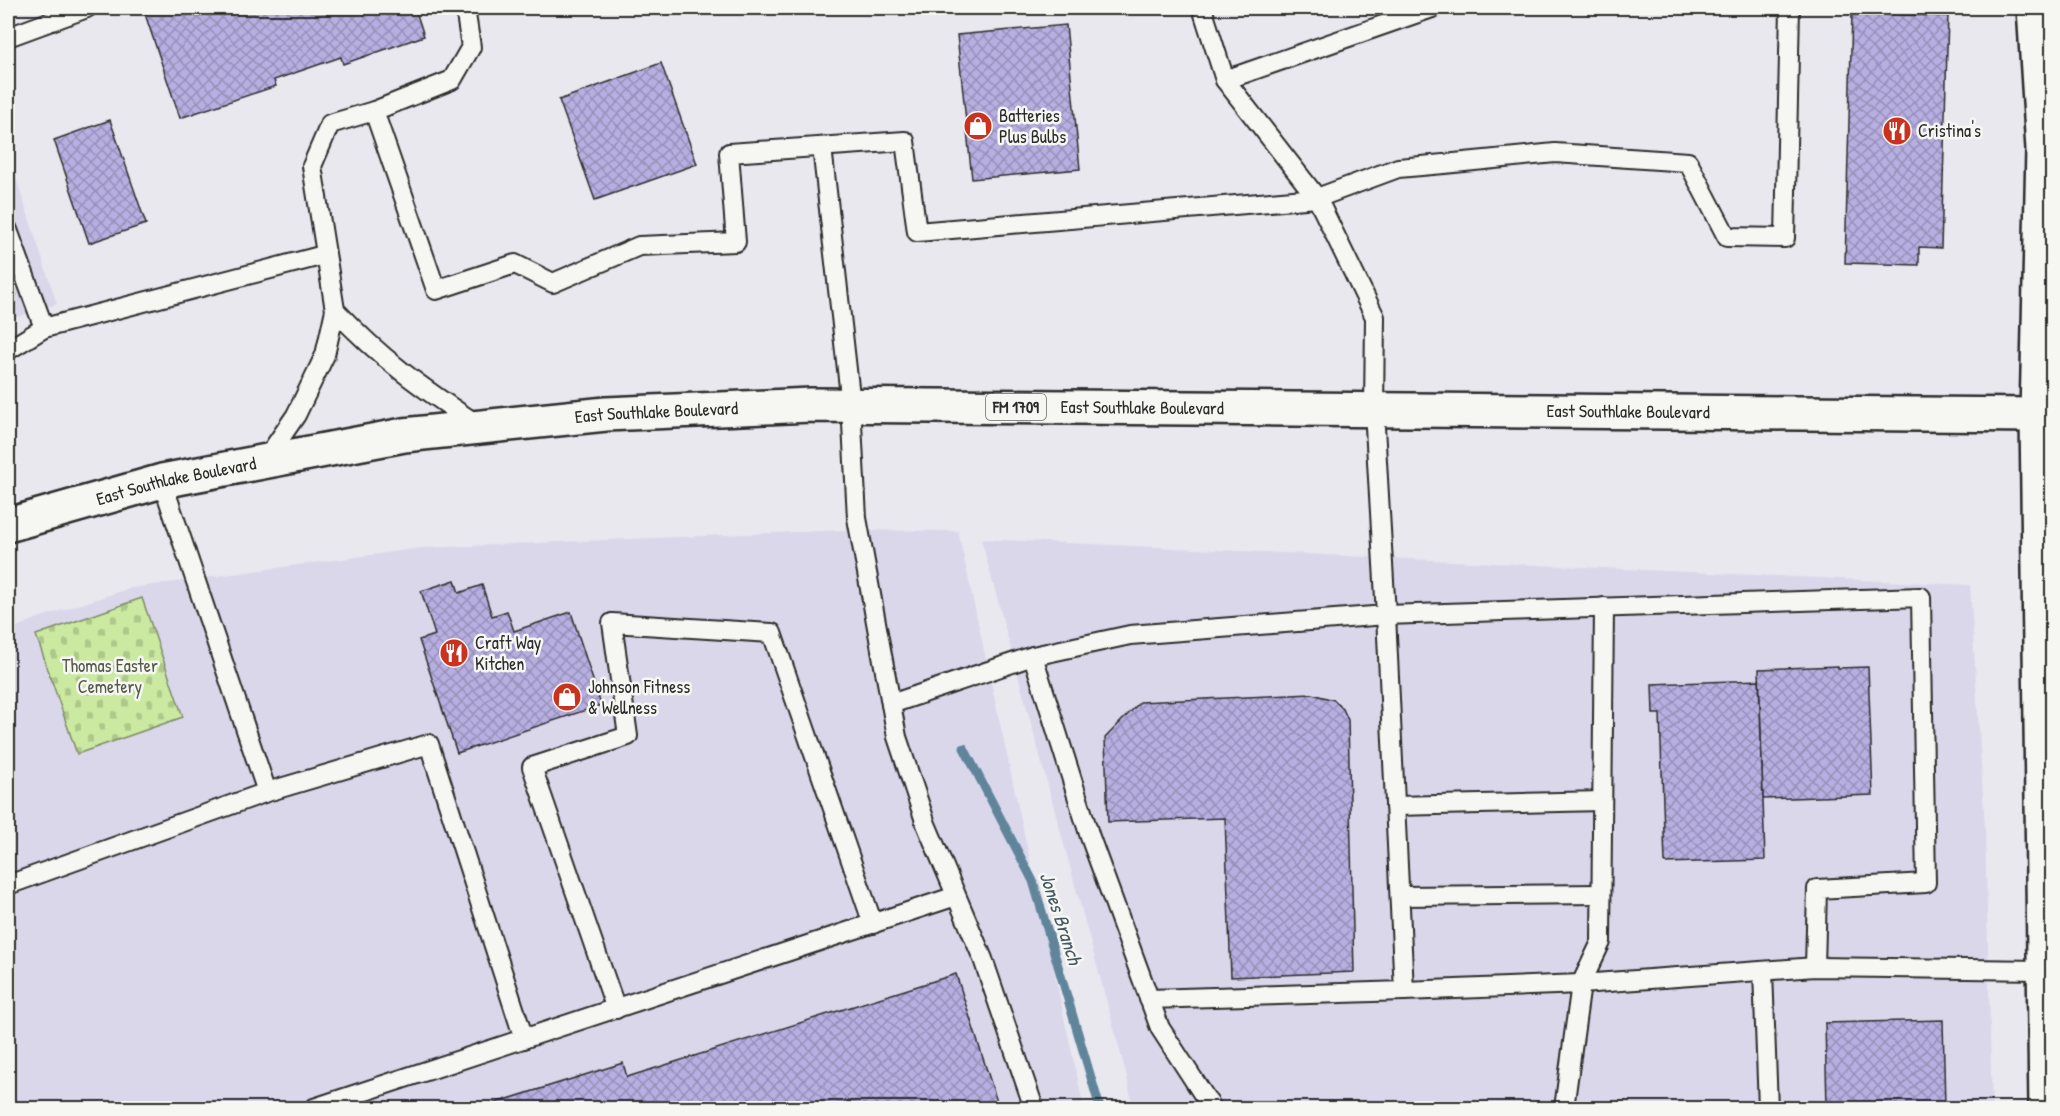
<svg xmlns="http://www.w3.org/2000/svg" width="2060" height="1116" viewBox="0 0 2060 1116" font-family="'Patrick Hand',sans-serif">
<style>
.built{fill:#dad7eb}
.cemetery{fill:url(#cemetery-stones);stroke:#7b8a66;stroke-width:1.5}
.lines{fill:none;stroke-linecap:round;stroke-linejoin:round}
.stream{stroke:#61859b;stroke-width:9}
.building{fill:url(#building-cross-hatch);stroke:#2b2b2b;stroke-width:1.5}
.service-casing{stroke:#2b2b2b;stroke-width:22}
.tertiary-casing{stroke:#2b2b2b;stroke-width:38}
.primary-casing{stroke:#2b2b2b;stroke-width:38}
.service{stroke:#f6f6f2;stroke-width:18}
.tertiary{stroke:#f6f6f2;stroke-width:33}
.primary{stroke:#f6f6f2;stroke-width:33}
.labels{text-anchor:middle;stroke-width:5;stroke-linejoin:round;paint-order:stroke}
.shield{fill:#f6f6f2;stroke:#686867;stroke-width:1.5}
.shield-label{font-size:16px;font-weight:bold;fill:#2b2b2b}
.poi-label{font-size:18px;fill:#2b2b2b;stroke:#f6f6f2;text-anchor:start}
.street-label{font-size:18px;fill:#2b2b2b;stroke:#f6f6f2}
.park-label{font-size:18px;fill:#535a48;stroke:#f6f6f2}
.water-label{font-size:20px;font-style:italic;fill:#465863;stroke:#f6f6f2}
</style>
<defs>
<pattern id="cemetery-stones" width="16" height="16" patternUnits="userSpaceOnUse" patternTransform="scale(1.5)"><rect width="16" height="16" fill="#cbe9a0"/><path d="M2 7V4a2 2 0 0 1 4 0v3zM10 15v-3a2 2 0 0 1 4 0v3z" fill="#aec88a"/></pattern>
<pattern id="building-cross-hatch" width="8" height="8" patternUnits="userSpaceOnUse" patternTransform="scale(1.5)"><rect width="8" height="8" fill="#b7afe1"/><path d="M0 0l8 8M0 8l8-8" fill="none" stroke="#958fb7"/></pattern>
</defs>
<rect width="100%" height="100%" fill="#e9e8ef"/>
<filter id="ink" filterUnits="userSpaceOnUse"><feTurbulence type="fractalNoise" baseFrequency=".0167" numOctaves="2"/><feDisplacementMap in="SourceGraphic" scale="12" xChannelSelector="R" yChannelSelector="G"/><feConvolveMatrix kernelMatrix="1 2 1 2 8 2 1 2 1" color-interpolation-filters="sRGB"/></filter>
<g filter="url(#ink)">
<g class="built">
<polygon points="8,153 57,304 8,320"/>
<polygon points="844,530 958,531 1084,1108 8,1108 8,631 38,618 131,588 421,548"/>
<polygon points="981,539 1970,585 1985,828 1992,1108 1133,1108 1126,1073"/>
</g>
<polygon class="cemetery" points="142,598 183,717 77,754 36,635"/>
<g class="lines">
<polyline class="stream" points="964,748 1033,881 1100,1108"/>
</g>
<g class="building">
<polygon points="163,8 415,8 424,36 343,64 341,57 274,80 276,86 180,118 145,14"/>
<polygon points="1852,13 1948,16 1941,248 1919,247 1919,265 1845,263"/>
<polygon points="1066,25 1080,169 972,179 957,35"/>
<polygon points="661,63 697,164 595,200 559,100"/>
<polygon points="110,120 146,224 89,243 54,140"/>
<polygon points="8,271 16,295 8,298"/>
<polygon points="455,580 459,593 482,585 492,616 507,611 514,631 571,612 601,705 457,753 419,640 435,635 421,591"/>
<polygon points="1838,666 1838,668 1868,667 1873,795 1763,799 1759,669"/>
<polygon points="1759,680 1765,860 1665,863 1660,714 1653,714 1652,684"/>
<polygon points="1312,694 1334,700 1343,709 1348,720 1354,972 1231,977 1225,818 1108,822 1105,738 1140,702"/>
<polygon points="956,974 999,1108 479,1108 623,1063 627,1077"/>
<polygon points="1943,1020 1945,1108 1827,1108 1825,1023"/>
</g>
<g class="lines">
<g class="service-casing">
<g id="service">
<polyline points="1202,8 1225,80 1432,8"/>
<polyline points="1790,8 1785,238 1727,237 1688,162 1555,153 1444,164 1398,168 1317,198 1375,317 1374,410 1386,615 1921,597 1926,883 1817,889 1815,967"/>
<polyline points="8,37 87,8"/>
<polyline points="1225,80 1317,198"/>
<polyline points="374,111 452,80 471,47 465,8"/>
<polyline points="822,147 851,405 857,518 897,737 926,824 983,959 1034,1108"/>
<polyline points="8,230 44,328"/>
<path d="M335,310C381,359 423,389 478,425"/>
<polyline points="8,350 44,328 324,255"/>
<polyline points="264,462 296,415 325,355 335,310 312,166 330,124 374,111 436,290 515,264 553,283 639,246 736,242 729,153 905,141 917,232 1317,198"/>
<polyline points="891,704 1033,656"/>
<polyline points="267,792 429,744 524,1039"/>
<polyline points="1395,806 1602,801"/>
<polyline points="8,885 267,792 162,481"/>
<polyline points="1400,896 1601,894"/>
<polyline points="1763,971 1768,1108"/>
<polyline points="1149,999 1404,991"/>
<polyline points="616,1009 532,767 628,736 612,623 772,633 873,924"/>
<polyline points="314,1108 956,896"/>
<polyline points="1212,1108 1160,1028 1090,837 1033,656 1130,635 1386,615 1404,991 1581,984 1815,967 2044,970 2052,968"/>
<polyline points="1564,1108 1581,984 1601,942 1604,607"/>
</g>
</g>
<g class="tertiary-casing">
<polyline id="tertiary" points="2034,8 2043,149 2037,415 2046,1108"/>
</g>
<g class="primary-casing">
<g id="primary">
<path id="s1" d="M8,525L162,481L404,435L606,414L811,405L2037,415L2052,411"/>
</g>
</g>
<use href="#service" class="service"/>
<use href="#tertiary" class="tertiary"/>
<use href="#primary" class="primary"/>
</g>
</g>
<defs>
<g id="shop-disc" transform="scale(1.5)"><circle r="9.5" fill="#c8321e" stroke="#f6f6f2"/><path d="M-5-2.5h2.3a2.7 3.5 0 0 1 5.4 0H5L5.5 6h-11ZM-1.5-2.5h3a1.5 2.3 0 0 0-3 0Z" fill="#fff"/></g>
<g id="restaurant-disc" transform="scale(1.5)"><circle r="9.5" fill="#c8321e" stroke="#f6f6f2"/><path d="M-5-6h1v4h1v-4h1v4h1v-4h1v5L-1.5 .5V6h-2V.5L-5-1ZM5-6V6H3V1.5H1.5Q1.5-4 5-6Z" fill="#fff"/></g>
</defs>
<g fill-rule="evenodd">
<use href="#shop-disc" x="978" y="126"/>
<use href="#restaurant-disc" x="1897" y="131"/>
<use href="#restaurant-disc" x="454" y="653"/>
<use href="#shop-disc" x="567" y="697"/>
</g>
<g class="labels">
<rect class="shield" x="986" y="394" width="60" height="26" rx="4.5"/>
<g class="shield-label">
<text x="1016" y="413">FM 1709</text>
</g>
<g class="poi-label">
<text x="999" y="122">Batteries<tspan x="999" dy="21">Plus Bulbs</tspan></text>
<text x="1918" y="137">Cristina's</text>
<text x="475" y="649">Craft Way<tspan x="475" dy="21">Kitchen</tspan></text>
<text x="588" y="693">Johnson Fitness<tspan x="588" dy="21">&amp; Wellness</tspan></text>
</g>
<g class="street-label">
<text dy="6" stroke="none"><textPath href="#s1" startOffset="1146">East Southlake Boulevard</textPath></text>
<text dy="6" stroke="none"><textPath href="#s1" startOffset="1632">East Southlake Boulevard</textPath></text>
<text dy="6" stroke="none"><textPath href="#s1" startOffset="660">East Southlake Boulevard</textPath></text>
<text dy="6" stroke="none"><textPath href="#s1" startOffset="174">East Southlake Boulevard</textPath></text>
</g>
<g class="park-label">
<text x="110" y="672">Thomas Easter<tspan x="110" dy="21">Cemetery</tspan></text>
</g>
<g class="water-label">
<text transform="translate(1061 918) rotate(72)" y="7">Jones Branch</text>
</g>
</g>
<rect width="2060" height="1116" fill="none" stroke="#f6f6f2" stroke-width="30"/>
<rect x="15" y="15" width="2030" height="1086" fill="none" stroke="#2b2b2b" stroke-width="2" filter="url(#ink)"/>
</svg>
